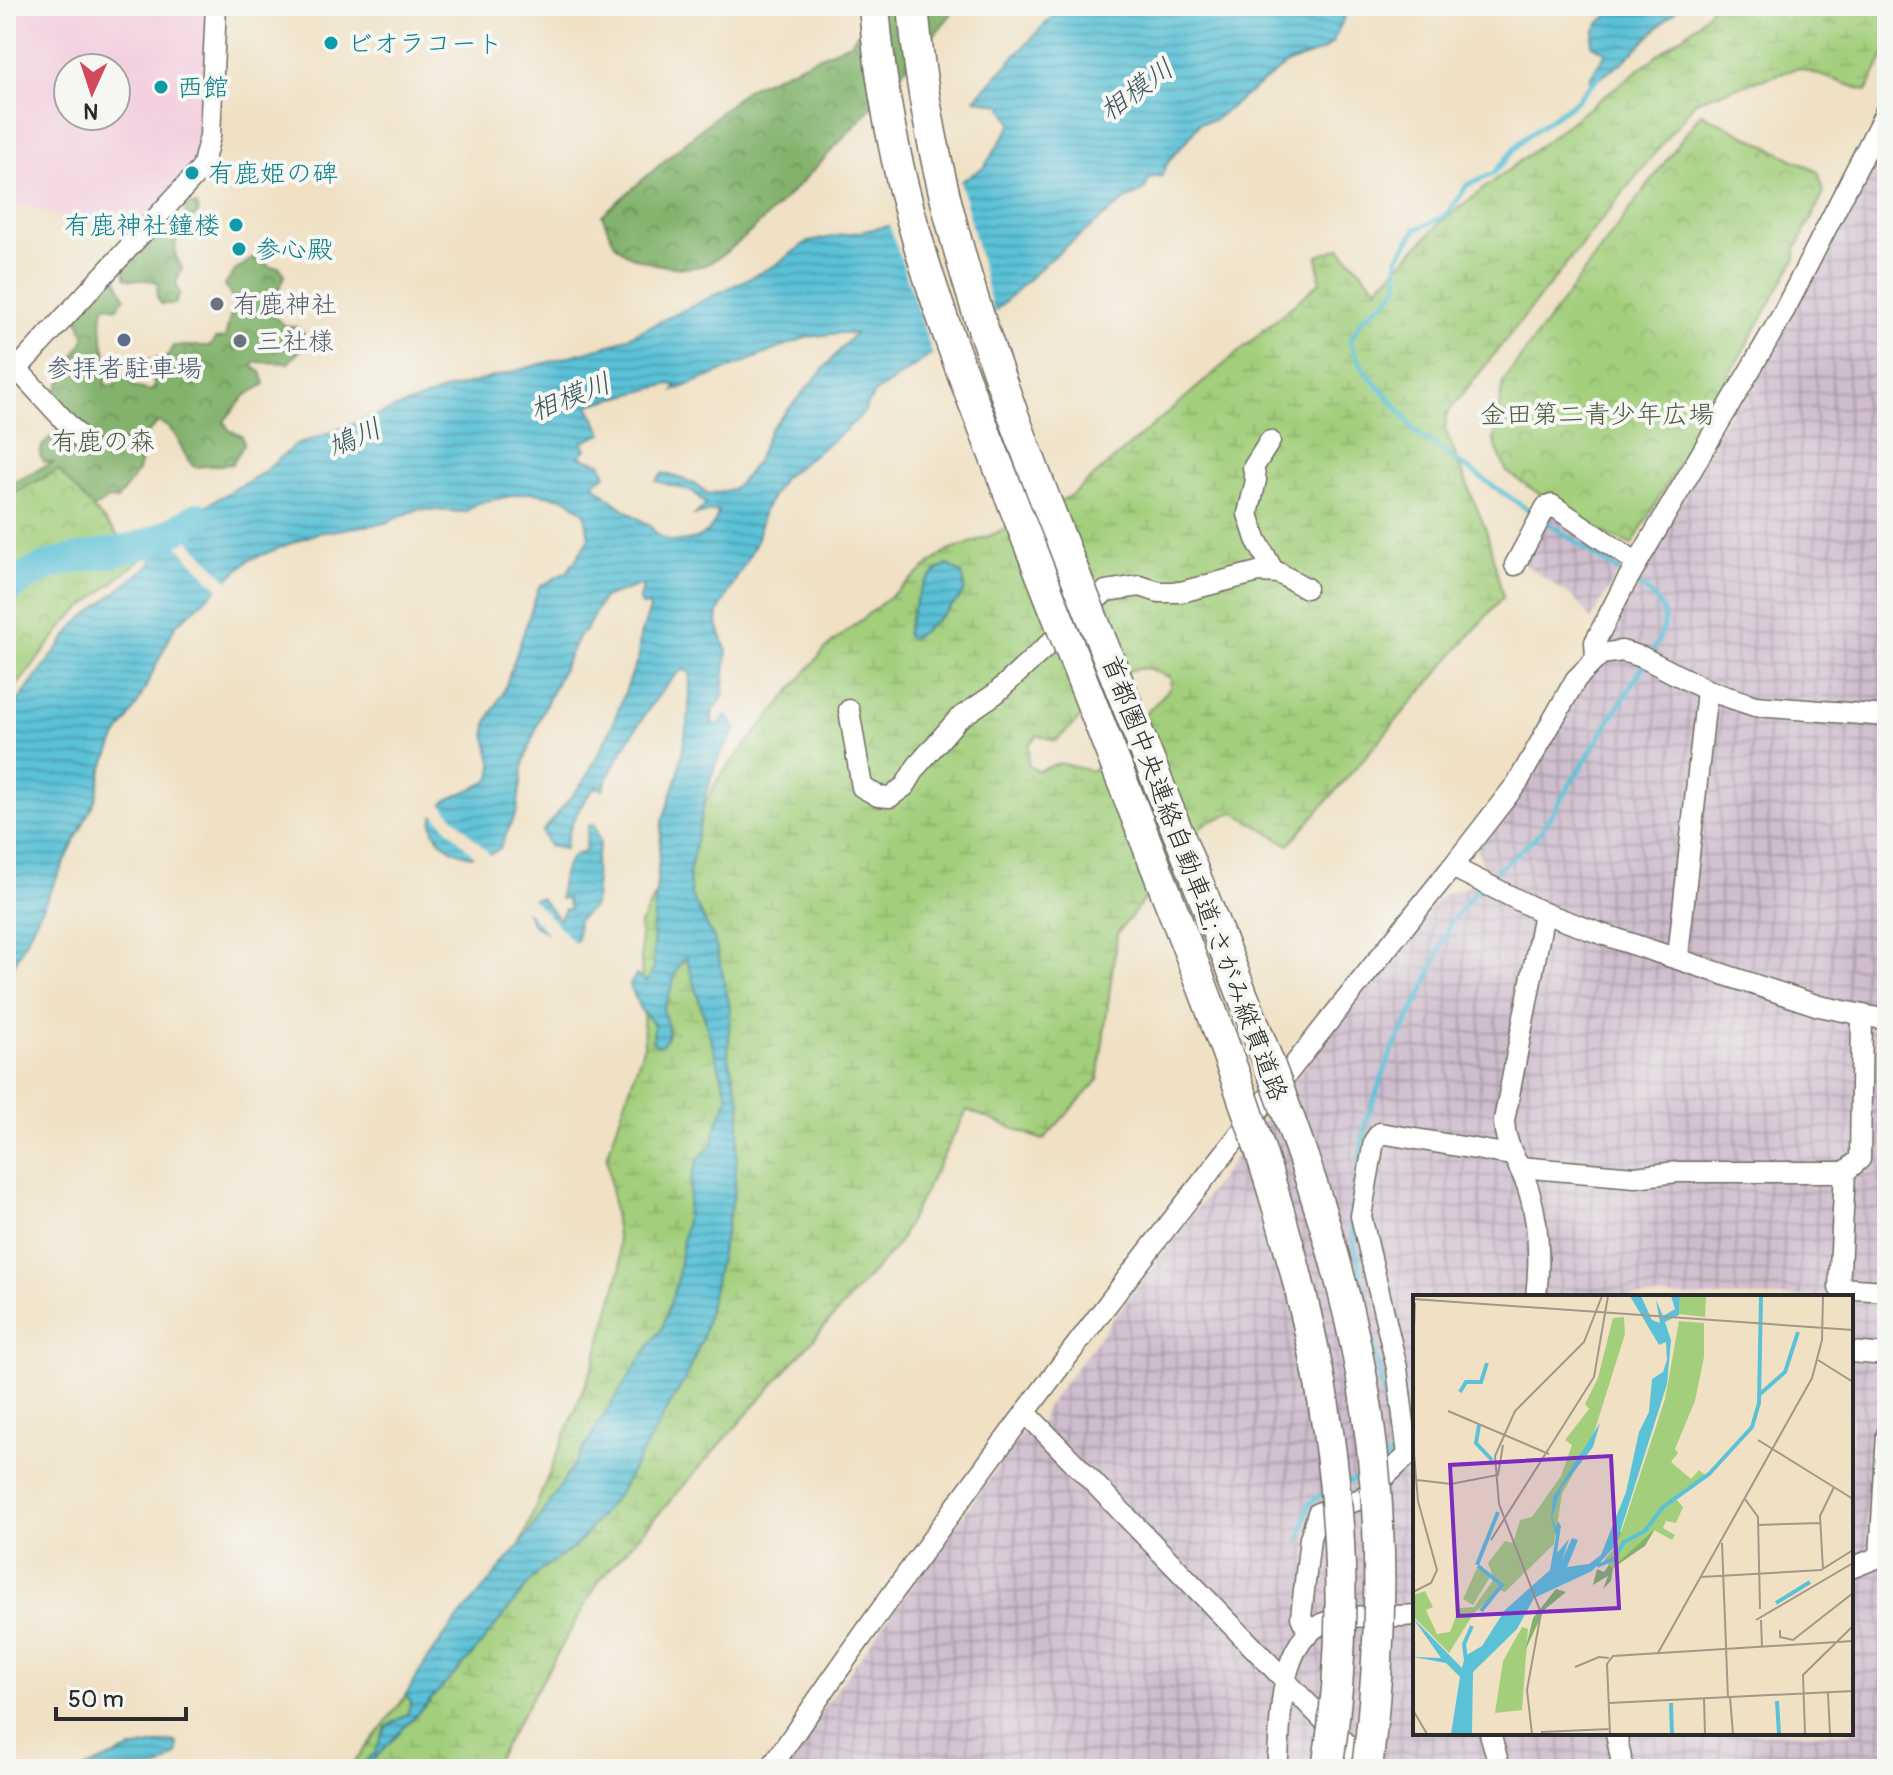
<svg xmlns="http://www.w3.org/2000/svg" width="1893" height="1775" viewBox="0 0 1893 1775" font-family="Pangolin,'Klee One',sans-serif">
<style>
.built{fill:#f3cfdf;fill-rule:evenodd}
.industrial{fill:url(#industrial-grid);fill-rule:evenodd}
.forest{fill:url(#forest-crowns);stroke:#566e4c;stroke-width:2}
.wetland{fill:url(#wetland-marsh);stroke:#677d54;stroke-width:2;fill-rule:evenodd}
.park{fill:url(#park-crowns);stroke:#677d54;stroke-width:2}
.water{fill:url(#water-rules);stroke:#427681;stroke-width:2;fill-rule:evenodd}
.pier{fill:#f0e1c5}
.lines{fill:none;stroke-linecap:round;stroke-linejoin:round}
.stream{stroke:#5ac1d7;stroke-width:5}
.river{stroke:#5ac1d7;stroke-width:30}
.minor-casing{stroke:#706b61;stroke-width:23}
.minor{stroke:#fff;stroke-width:20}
.highway-bridge-casing{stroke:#706b61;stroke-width:33;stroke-linecap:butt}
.highway-bridge{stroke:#fff;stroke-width:30}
.culture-dot{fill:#0f9aa8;stroke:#f6f6f2;stroke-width:3}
.worship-dot{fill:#6b7280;stroke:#f6f6f2;stroke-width:3}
.service-dot{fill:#5c6f8a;stroke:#f6f6f2;stroke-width:3}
.labels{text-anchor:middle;stroke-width:8;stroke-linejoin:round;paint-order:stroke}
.culture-label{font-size:26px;fill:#0d838f;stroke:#f6f6f2;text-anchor:start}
.worship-label{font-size:26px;fill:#5b616d;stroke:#f6f6f2;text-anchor:start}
.service-label{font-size:26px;fill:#4e5e75;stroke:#f6f6f2}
.park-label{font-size:26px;fill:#4f5c43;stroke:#f6f6f2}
.street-label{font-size:26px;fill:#2b2b2b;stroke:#f6f6f2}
.water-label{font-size:28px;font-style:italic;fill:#39585f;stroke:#f6f6f2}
.inset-river{fill:none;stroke:#5ac1d7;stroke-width:4}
.inset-road{fill:none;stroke:#a19887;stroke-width:2}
.view{fill:#7b2cbf;fill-opacity:0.15;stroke:#7b2cbf;stroke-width:4}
.inset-edge{fill:none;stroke:#2b2b2b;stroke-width:4}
</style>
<defs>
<pattern id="industrial-grid" width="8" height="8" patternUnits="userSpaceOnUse" patternTransform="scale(2)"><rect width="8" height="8" fill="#cfbdce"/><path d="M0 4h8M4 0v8" fill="none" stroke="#a89aa7"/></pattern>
<pattern id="forest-crowns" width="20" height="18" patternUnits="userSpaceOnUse" patternTransform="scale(2)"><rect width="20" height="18" fill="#82b26c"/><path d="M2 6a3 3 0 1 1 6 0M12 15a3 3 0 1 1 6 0" fill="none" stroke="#6b9159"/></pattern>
<pattern id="wetland-marsh" width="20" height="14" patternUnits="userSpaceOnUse" patternTransform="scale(2)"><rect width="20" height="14" fill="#a3cf7c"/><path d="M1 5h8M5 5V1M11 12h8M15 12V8" fill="none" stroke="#8cb26b"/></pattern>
<pattern id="park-crowns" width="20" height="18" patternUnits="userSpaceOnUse" patternTransform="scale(2)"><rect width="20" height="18" fill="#a3cf7c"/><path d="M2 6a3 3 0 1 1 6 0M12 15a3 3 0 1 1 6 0" fill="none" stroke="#8cb26b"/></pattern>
<pattern id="water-rules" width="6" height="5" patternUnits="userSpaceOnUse" patternTransform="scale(2)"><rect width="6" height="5" fill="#5ac1d7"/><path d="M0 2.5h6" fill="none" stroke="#4b9daf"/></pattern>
</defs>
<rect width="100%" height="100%" fill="#f6f6f2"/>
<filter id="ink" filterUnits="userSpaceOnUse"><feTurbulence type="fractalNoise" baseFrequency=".0125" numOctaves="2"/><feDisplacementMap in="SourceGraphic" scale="16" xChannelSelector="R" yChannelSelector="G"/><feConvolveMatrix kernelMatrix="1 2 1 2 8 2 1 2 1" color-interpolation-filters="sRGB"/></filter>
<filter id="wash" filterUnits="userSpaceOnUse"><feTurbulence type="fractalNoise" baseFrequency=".006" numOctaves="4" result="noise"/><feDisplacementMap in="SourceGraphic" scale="32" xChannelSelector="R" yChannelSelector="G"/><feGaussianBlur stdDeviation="1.8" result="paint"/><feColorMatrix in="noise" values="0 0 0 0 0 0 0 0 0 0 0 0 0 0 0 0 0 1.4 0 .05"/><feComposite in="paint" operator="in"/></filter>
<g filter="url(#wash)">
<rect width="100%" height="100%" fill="#f0e1c5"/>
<path class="built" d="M6,6H207L204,147L196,163L129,235L6,201ZM68,68H116V116H68Z"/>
<g class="industrial">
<path d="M1887,121V1769H779L1024,1431L1034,1432L1043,1419L1044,1410L1295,1079L1442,895L1465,888L1485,874L1478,847L1601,648ZM1415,1297H1851V1733H1415Z"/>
<polygon points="1549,511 1625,561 1591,620 1574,598 1523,563"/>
</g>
<g class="forest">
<path d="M879,6H958C923,50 744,258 701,266C679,271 636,263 619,248C611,241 607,225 602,215L747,89L850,43Z"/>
<path d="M190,204L197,205L199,212L176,236L175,254L182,268L176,283L180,294L175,304H161L157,297L158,283C147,277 137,283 126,278L123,268L168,220L186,217L185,208Z"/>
<path d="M256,256L270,267H279L285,274L270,313L284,325L298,328L304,334V346L288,363L255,362L253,367L261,372L265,384L245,396L224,421L229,430L242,436L244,444L232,464L194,467C179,453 181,430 158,422L147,434L138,471L117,500L108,499L6,564V485L54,462H44L40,455L42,446L66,422C62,415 54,406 53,399C53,395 81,344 85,338L76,312L109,278L117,279L125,297L117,308L106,305C95,323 106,348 108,367C109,373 105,379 105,385L112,386L125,376L135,387L149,391L155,388L148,360L167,357L173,346H210L215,339L225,338L234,302L225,285L235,271Z"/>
</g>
<path class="wetland" d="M1712,6H1887V49L1867,91L1798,68L1697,100L1446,415L1445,429L1487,533L1503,597L1289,845L1234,812L1204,824L1117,934L1098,1080L1043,1140L967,1110L897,1245L599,1581L491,1769H349L402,1701L497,1602L595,1361L621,1267L607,1157L644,1045L640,924L718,779L825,649L944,553L994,534L1072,495L1320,282L1318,256L1340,248L1377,288L1442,221L1699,23ZM1147,668L1171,678L1170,688L1092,771L1059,763L1038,771L1028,765L1029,744L1038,735L1056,741L1130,670Z"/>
<g class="park">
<polygon points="1701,113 1818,172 1824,193 1796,249 1796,258 1632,545 1589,527 1507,472 1494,442 1503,382"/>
<polygon points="58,470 140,560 68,620 6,700 6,498"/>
</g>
<g class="water">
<path d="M1062,6H1350L1332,43L1322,51L1288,63L1214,120L1199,123C1190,143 1167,155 1162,176L1150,178L1144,190L1124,201L1049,260L996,310L874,394L862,415L842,433L783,478L764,510L756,543L718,612L717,624L727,652L723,697L712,713V725L718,726L726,715L736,728L716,763L706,794L689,874L691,895L714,939L722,971L730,1008L728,1057L741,1103L734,1194L703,1337L684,1381L619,1493L575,1547L538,1572L470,1658L365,1769H341L365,1762L375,1753L386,1727L407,1714L411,1702L406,1696C431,1642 491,1584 528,1534C576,1468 613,1394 662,1328L677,1282L692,1176L698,1160L714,1142C713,1125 724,1113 728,1097L686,957C671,971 674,993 663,1009C667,1023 673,1037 660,1046L653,1043L654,1024L640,1009L630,985L636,975L647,982L654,968L653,928L662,822L678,775L689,714L690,672L683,670C661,683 612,764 603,790L596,787C580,803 568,827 565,849L549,846L542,832L584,781L610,731L638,658L640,636L650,609L649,605L643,606L639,601L643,587L640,585L603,598L585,631L579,635L544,708L524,761L517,811L500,848C473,872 416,838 437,810C449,793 475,791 491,779L493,766L486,737L487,722L504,691L539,587L568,571L589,539L585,513L567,499L530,492L478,503L465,512L418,509L385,523L317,533L249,560L175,626L137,705L115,740L102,770L96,798L6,981V717L77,623L150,565L157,545L179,521L264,472L294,446L446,390L614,344L774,266L807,242L889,226L984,167L1012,124L1002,105L975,99ZM841,333H855L770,430L757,460L744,478L733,489L709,494L694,483L663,473L656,481L694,492L706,505L695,515L718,510C718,519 714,525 707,532C696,542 673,545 660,536C654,533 652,526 646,523C628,513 613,501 596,487L594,482L606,475L601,463L579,457L586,449L582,442L603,434L589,407L592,404L670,384L677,386L674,391L807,337Z"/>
<path d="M1629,6H1680L1623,62L1590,85L1591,76L1606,52L1592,45C1591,24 1611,10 1629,6Z"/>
<path d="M948,565L962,574C964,581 966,587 963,593C959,601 917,639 909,639L906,635C913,606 919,577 948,565Z"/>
<path d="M594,824L600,843L595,864L596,895L593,907L578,920L577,940L570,943L534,926L526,911L534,899L541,898L559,920L565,909H570L566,898L560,899C560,883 563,854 585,852L588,826Z"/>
<polygon points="172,1741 177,1743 178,1754 157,1769 84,1769 131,1749"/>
</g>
<g class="pier">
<polygon points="960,180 994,316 934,359 888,221"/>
<polygon points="172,522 229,582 220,590 164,532"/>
<polygon points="439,801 492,857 478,860 431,811"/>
<polygon points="531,897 576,945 570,947 555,941 524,908"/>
</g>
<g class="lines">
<g class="stream">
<path d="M1537,516L1415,432C1397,399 1361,378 1350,341L1362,319L1390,297L1398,286V258L1416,229C1449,217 1449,213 1467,185L1493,174L1524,138L1576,101L1601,74"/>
<polyline points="1545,521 1623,574"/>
<path d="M1637,583C1671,609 1671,622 1649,657"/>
<polyline points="1488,879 1540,833 1644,665"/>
<polyline points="1386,1463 1393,1446 1350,1219 1366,1121 1392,1051 1423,991 1451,922 1478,888"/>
<polyline points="1343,1484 1363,1476"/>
<polyline points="1300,1539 1309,1504 1323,1493"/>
<polyline points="1340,1755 1353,1769"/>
</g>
<path class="river" d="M6,592C47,554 82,561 131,548C156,542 177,530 198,517"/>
</g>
</g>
<g filter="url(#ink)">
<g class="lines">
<g class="minor-casing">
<g id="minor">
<polyline points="6,357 87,445"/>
<polyline points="6,381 202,168 210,136 216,6"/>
<polyline points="1270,441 1253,468 1256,480 1248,514 1256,539 1273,570 1306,588"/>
<polyline points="1515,565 1546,507 1552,505 1637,563"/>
<polyline points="1596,658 1595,642 1622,589 1781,317 1887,109"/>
<polyline points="849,710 862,787 878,796 890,797 905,786 917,766 958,719 995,694 1106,591 1140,586 1159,592 1181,592 1258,572 1279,573"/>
<polyline points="1887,716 1755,706 1707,690 1642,657 1622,651 1601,654 1576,679 1518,782 1452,867 1544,913 1596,932 1819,1006 1887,1020"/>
<polyline points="1678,956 1707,690"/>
<polyline points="1862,1015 1860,1159 1845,1172 1839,1288 1887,1291"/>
<polyline points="1519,1167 1635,1177 1677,1172 1845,1172"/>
<path d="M1536,1297C1540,1263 1539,1224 1529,1191C1521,1165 1505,1149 1504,1121L1544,913"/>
<polyline points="1851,1352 1887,1355"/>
<polyline points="1027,1414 1371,1769"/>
<polyline points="1880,1557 1887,1434"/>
<polyline points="1851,1568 1887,1554"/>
<polyline points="1309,1634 1301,1617 1310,1538 1318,1513 1361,1499 1408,1455 1397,1368 1361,1216 1374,1141 1380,1133 1511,1155"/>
<polyline points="1490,1733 1500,1769"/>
<polyline points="1616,1733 1623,1769"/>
<path d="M770,1769C982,1457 1216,1161 1452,867"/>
<path d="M1277,1769C1282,1724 1275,1638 1329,1621C1355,1613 1388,1618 1415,1615"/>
</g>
</g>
<use href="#minor" class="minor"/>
<g class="highway-bridge-casing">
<g id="highway-bridge">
<path d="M874,6C888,194 948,338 1016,511C1066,637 1116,763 1165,890C1277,1174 1378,1459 1327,1769"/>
<path d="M913,6C929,196 994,372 1064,547C1117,679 1169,811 1222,943C1277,1082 1334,1224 1361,1373C1385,1504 1384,1637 1367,1769"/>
</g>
</g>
<use href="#highway-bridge" class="highway-bridge"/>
</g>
</g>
<g class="culture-dot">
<circle cx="331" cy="43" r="8"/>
<circle cx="161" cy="87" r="8"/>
<circle cx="192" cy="173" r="8"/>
<circle cx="236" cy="225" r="8"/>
<circle cx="239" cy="249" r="8"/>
</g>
<g class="worship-dot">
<circle cx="217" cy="304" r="8"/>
<circle cx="240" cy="341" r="8"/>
</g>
<circle class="service-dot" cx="124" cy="340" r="8"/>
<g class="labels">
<g class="culture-label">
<text x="347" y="52">ビオラコート</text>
<text x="177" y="96">西館</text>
<text x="208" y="182">有鹿姫の碑</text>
<text x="220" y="234" text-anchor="end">有鹿神社鐘楼</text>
<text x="255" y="258">参心殿</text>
</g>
<g class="worship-label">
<text x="233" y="313">有鹿神社</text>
<text x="256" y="350">三社様</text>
</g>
<g class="service-label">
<text x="124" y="377">参拝者駐車場</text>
</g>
<g class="park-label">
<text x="1597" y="423">金田第二青少年広場</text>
<text x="103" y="450">有鹿の森</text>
</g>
<g class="street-label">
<text transform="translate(1195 878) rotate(69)" y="9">首都圏中央連絡自動車道;さがみ縦貫道路</text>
</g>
<g class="water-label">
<text transform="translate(1136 89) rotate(-36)" y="10">相模川</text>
<text transform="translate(570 396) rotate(-21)" y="10">相模川</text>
<text transform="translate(354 437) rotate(-24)" y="10">鳩川</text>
</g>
</g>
<g transform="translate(1413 1295)">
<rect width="440" height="440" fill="#f0e1c5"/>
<path d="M267,1H293L292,22L266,19ZM109,332L115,334L109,415L82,418L90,366Z" fill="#a3cf7c"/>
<path d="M242,234L232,251L200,273L198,286L190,294L195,281L180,290L184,274L191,277L206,255L205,237ZM143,294L153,297L131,315L112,356L120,323Z" fill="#82b26c"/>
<path d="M211,22L212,39L179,144L149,199L141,249L92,297L87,295L61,318L36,358L0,321V300L12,296L20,312L13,315L24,339L37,337L46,313L61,312L81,284L75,268L92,246L100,248L107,225L119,222L148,181L159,150L152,145L176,114L172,109L185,83L200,23Z" fill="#a3cf7c"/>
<path d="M266,26L291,28V62L282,106L262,154L265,158L258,167L278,184L286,175L292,180L262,203L270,212L263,228L253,226L250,233L262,240L259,245L241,235L199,273L191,265L204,250L252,104ZM64,273L77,282L60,310L50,304Z" fill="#a3cf7c"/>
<path d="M217,1H228L239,25L247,28L243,5L250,21L262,14L258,1H267L266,20L252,27L258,45L254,89L203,250L179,276L121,303L104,334L60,377L59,439H38L47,382L33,368L0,362L28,363L0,323L49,373L52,361L69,351L92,315L137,275L143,241L138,222L140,202L187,128L180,152L149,192L139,222L143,233L145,226L148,231L144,258L156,244L149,265L159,243L165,245L154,272L176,269L188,260L213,197L226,137L236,117L239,84L250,77L254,65L253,47L246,50Z" fill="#5ac1d7"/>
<path class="inset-river" d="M47,97L53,87H68L74,68M346,100L372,77L385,37M66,130L63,148L79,165M64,270L85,217M65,271L89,290L68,316M184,271L201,264L211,247L232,236L250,212L296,179L339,132L346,108L348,1M363,308L397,287M53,365L51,349L59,331M364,406L366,439M258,408L259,439"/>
<path class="inset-road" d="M0,4L440,35M0,57L2,8M405,65L440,87M35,116L136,159M345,145L440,204M0,147L5,206L24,275L18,288L0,297M4,185L38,189L85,180L90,150M332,204L345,222L347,314M345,230L407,228M78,245L181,82L195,1M309,248L315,403M410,274L407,221L421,192M288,282L408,275L440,255M343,325L440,268M348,325L349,352M367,335V342L380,345L440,298M245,358L399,83L409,45L410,1M162,372L186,362L196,363M415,398L417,439M317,402L320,439M291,404L292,439M196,408L440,396M0,415L14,439M128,437L197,434M119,439L114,395L128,318L86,209L82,161L102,116L171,47L189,1M197,439L194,369L200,361L440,346M392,439L390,380L440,331"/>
<path class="view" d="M198,161L206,313L45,321L37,170Z"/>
<rect width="440" height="440" class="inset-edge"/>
</g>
<rect width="1893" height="1775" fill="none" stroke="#f6f6f2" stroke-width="32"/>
<g transform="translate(92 92) rotate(183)"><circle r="38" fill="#f6f6f2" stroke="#a5a5a2" stroke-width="2"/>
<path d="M0-6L14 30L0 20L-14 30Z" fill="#d1495b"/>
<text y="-12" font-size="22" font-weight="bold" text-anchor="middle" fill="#2b2b2b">N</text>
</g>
<path d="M56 1707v12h130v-12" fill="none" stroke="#2b2b2b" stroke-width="4"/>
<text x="68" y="1707" font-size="24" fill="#2b2b2b" stroke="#f6f6f2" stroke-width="6" paint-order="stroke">50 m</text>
</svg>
